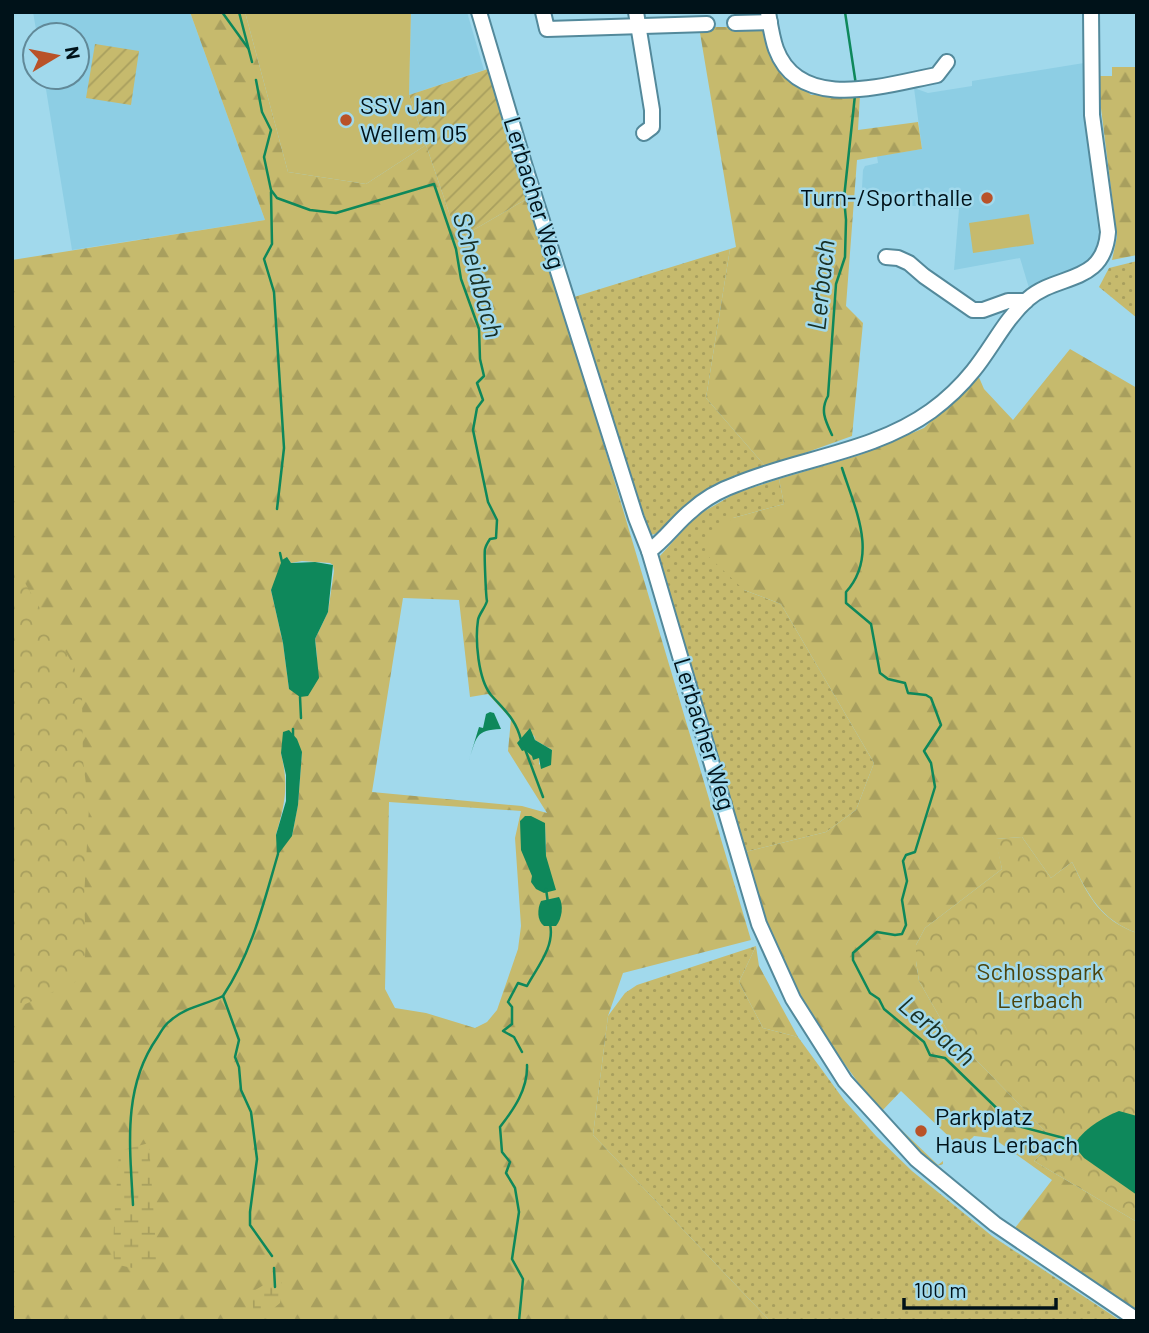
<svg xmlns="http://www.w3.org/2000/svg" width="1149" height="1333" viewBox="0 0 1149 1333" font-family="Barlow,sans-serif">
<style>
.built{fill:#8dcee4}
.grass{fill:url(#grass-dots)}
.forest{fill:url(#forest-firs);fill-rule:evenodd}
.wetland{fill:url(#wetland-marsh)}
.park{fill:url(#park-crowns)}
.garden{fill:url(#garden-furrows)}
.pitch{fill:#c6ba6d}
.water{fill:#0e885b}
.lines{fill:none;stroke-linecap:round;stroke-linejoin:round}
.stream{stroke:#0e885b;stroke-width:2.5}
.minor-casing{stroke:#53899b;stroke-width:18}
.minor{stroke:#fff;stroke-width:14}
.poi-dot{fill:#b95228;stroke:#a1d9ec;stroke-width:2.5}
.labels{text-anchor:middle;stroke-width:5;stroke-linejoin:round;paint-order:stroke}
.poi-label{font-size:24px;fill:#001219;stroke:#a1d9ec;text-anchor:start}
.street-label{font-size:24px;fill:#001219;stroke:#a1d9ec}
.park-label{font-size:24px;fill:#4b440d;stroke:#a1d9ec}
.water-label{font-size:26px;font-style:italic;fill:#193024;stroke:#a1d9ec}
</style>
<defs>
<pattern id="grass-dots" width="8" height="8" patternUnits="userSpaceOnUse" patternTransform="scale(1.75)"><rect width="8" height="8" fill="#c6ba6d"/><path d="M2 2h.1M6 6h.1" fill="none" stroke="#a89f5e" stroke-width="1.8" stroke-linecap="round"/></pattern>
<pattern id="forest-firs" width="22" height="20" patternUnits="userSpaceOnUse" patternTransform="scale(1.75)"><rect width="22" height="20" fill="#c6ba6d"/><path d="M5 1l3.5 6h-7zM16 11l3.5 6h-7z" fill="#a89f5e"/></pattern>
<pattern id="wetland-marsh" width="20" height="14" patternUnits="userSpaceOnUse" patternTransform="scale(1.75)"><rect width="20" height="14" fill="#c6ba6d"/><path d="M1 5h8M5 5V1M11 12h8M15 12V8" fill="none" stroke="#a89f5e"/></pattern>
<pattern id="park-crowns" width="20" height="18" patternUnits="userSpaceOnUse" patternTransform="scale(1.75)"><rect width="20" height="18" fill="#c6ba6d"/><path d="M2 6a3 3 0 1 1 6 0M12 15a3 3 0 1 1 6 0" fill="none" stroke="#a89f5e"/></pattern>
<pattern id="garden-furrows" width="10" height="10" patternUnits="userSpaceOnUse" patternTransform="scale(1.75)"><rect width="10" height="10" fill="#c6ba6d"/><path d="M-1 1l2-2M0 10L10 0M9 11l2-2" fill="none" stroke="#a89f5e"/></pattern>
</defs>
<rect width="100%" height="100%" fill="#a1d9ec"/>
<g class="built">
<polygon points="33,12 190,12 265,220 72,250 44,77 77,77 77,35 37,35"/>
<polygon points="411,12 467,12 484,70 409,95"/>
<polygon points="1084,63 1083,106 1099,236 1094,253 1088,260 1071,271 1029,288 1020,258 954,270 959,209 885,204 862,188 863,170 865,166 878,163 877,156 922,149 914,88 928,93 972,86 972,81"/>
</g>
<g class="grass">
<path d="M730,249L706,398L766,467C736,477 705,486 682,508C673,517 663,535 649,535L647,533L574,297Z"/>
<polygon points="1137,261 1137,318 1099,287 1109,268"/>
<polygon points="779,479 784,504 733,518 744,590 781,604 874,763 856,810 826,832 745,852 659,557 696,516 736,493"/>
<polygon points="756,946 739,982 763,1028 798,1037 844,1100 876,1136 912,1171 992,1236 1121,1321 770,1321 593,1135 608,1016 625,993 637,985"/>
<polygon points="886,1115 938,1165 943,1161 943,1164 934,1167 882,1116"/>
</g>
<g class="forest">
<path d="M190,12H245L288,172L366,184L426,145L458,239L530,197L751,940L623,973L608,1016L593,1135L770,1321H12V260L265,220ZM287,558L291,563L302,561L330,563L333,565L334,571L328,612L315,639L317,657L289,689L283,643L271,590ZM403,598L459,600L470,697L488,694L511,719L508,751L547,813L522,806L372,792ZM534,735L535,740L552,750L539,765V758L525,750ZM302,752L298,804L292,836L276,835C285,803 289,786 281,753ZM389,802L521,811L515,838L521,926L518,949L497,1010L487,1022L475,1028L426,1013L395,1008L385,989ZM545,823L546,856L532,876Z"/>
<polygon points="699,27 765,27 777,63 811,95 860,95 858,130 918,122 922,149 857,160 846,306 863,323 852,436 766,467 706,398 730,249 736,247"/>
<polygon points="1112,67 1137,67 1137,255 1112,260 1117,237 1097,76 1112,76"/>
<path d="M1070,349L1137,388V933C1101,920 1088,895 1072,862L1051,878L1022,837L996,839L1002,869L925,928L916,945V961L919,981L947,1030L1049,1135L1047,1148L1034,1161L1137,1222V1313L1015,1228L1052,1180L993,1138L974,1136L962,1149L901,1091L880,1113L821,1031L771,942L745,852L826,832L856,810L874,763L781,604L744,590L707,555L704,541L733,518L784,504L779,479L860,455L924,428L978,375L984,389L1013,420Z"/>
<polygon points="756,946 759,966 798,1037 763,1028 739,982"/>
</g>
<g class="wetland">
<path d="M149,1143L157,1265L137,1269L114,1264C112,1226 117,1189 119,1151Z"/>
<polygon points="282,1282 280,1303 267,1314 266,1321 254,1321 252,1292 267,1283"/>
</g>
<g class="park">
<polygon points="12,561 74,666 82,697 83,761 89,807 84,899 86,944 84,966 75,982 12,1010"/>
<path d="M1022,837L1051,878L1072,862C1088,896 1100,920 1137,933V1222L1034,1161L1047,1149L1041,1144L1049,1135L947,1030L919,981L916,961V945L925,928L1002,869L995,839Z"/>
</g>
<g class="garden">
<polygon points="95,44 139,51 131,105 86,98"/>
<polygon points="491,68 530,197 458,239 409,95"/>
</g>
<g class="pitch">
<polygon points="245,12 411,12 409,95 426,145 366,184 288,172"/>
<polygon points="1029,214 1034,244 973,253 969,223"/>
</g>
<g class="water">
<polygon points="287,557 291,563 315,562 333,565 328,612 315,639 319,678 308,696 300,697 289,689 283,643 271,590 282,560"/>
<path d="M490,712L494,713L501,729C475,730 477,737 469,760L479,727L483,728L486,714Z"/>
<polygon points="530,728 535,740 552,750 551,765 541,769 539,758 533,760 532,756 525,750 522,751 517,743"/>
<polygon points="289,730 297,739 302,752 298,805 292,836 277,856 276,835 286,801 286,775 281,753 283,732"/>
<polygon points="525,816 531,816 545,823 546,856 556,890 544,893 536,889 531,882 532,876 521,850 520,821"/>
<path d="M559,897C564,905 562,919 556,926H544C537,921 537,909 541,901Z"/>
<path d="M1119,1111L1137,1116V1195L1084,1158L1074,1146C1081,1130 1104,1117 1119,1111Z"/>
</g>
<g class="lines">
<g class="stream">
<polyline points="222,12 248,48"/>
<polyline points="239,12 252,62"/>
<polyline points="845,12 856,85"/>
<path d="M256,80L262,112L271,130L264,157L271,190L277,198L310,210L336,213L434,184L456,249L461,279L479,329L480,359L484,376L477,383L483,400L477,408L473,430L488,502L497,520L496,538L490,539C488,542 486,545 485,549C484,553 486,598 487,601C485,608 479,614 478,620C475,640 478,679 491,695C504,710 516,719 521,740"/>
<polyline points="271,192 272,244 264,259 274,292 284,448 277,509"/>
<path d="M832,435C825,420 820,410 828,396L836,284L845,257L846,220L844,198L855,95"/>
<path d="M842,468C855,509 879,555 846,592V603L871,624L880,673L888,679L905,683L908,693L926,695L931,698L941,725L924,751L931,763L935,787L915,852L906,855L903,861L907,881L902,900L906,925L902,934L895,935L877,932L853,953V960L870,993L879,999L884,1009L924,1042L930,1055L945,1058L1014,1125L1079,1142"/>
<polyline points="280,553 282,562"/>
<polyline points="300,697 301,718"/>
<polyline points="293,738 293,729"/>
<polyline points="525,749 543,797"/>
<polyline points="546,889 548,903"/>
<path d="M522,1052L514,1037L503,1031L512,1024V1007L508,1002L518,983L527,986C538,966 555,946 550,924"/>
<path d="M133,1205C130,1148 122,1088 157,1038C161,1032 164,1025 170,1021C185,1007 205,1005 223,996"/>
<path d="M272,1256L250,1225V1212L257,1159L251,1112L241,1090L239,1067L235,1057L239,1040L223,996C252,952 263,905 278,854"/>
<polyline points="274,1268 275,1287"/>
<path d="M519,1321L523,1279L512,1259L519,1212L515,1188L506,1173L510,1162L502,1152L500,1127C514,1109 528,1089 527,1065"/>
</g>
<g class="minor-casing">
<g id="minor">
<polyline points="479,12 525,167 636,518 649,551 759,924 793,999 845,1081 916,1159 995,1224 1137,1320"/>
<polyline points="543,12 547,29 707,24"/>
<polyline points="636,12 652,110 652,127 644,133"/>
<path d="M768,12C770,24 772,38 776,49C800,114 888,84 937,75L947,62"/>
<polyline points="735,23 770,22"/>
<polyline points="886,257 898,258 909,263 924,276 973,310 983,310 1008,301 1026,301"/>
<path d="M649,551C665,540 676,523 691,511C704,499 720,490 737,484C800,458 874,452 931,411C946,400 961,386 973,371C992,348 1005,319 1028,299C1058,273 1104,285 1108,232L1092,115L1091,12"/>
</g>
</g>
<use href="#minor" class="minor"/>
</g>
<g class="poi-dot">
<circle cx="346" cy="120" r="7"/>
<circle cx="987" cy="198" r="7"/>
<circle cx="921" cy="1131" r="7"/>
</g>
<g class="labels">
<g class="poi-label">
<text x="360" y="114">SSV Jan<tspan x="360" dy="28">Wellem 05</tspan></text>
<text x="973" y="206" text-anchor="end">Turn-/Sporthalle</text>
<text x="935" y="1125">Parkplatz<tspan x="935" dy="28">Haus Lerbach</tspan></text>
</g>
<g class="street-label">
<text transform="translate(534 193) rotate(73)" y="8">Lerbacher Weg</text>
<text transform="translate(704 734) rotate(73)" y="8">Lerbacher Weg</text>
</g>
<g class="park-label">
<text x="1040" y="980">Schlosspark<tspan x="1040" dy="28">Lerbach</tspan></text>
</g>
<g class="water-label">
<text transform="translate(478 275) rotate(75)" y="9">Scheidbach</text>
<text transform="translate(821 285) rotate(-84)" y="9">Lerbach</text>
<text transform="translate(937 1031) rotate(41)" y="9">Lerbach</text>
</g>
</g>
<rect width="1149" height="1333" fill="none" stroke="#001219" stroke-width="28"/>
<g transform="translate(56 56) rotate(80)"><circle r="33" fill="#a1d9ec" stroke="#618998" stroke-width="2"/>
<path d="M0-5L12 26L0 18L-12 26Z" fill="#b95228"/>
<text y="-10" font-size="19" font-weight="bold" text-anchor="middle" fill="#001219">N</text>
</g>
<path d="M904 1298v10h152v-10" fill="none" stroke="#001219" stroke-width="3.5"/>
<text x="914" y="1298" font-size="21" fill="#001219" stroke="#a1d9ec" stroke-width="5" paint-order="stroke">100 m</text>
</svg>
